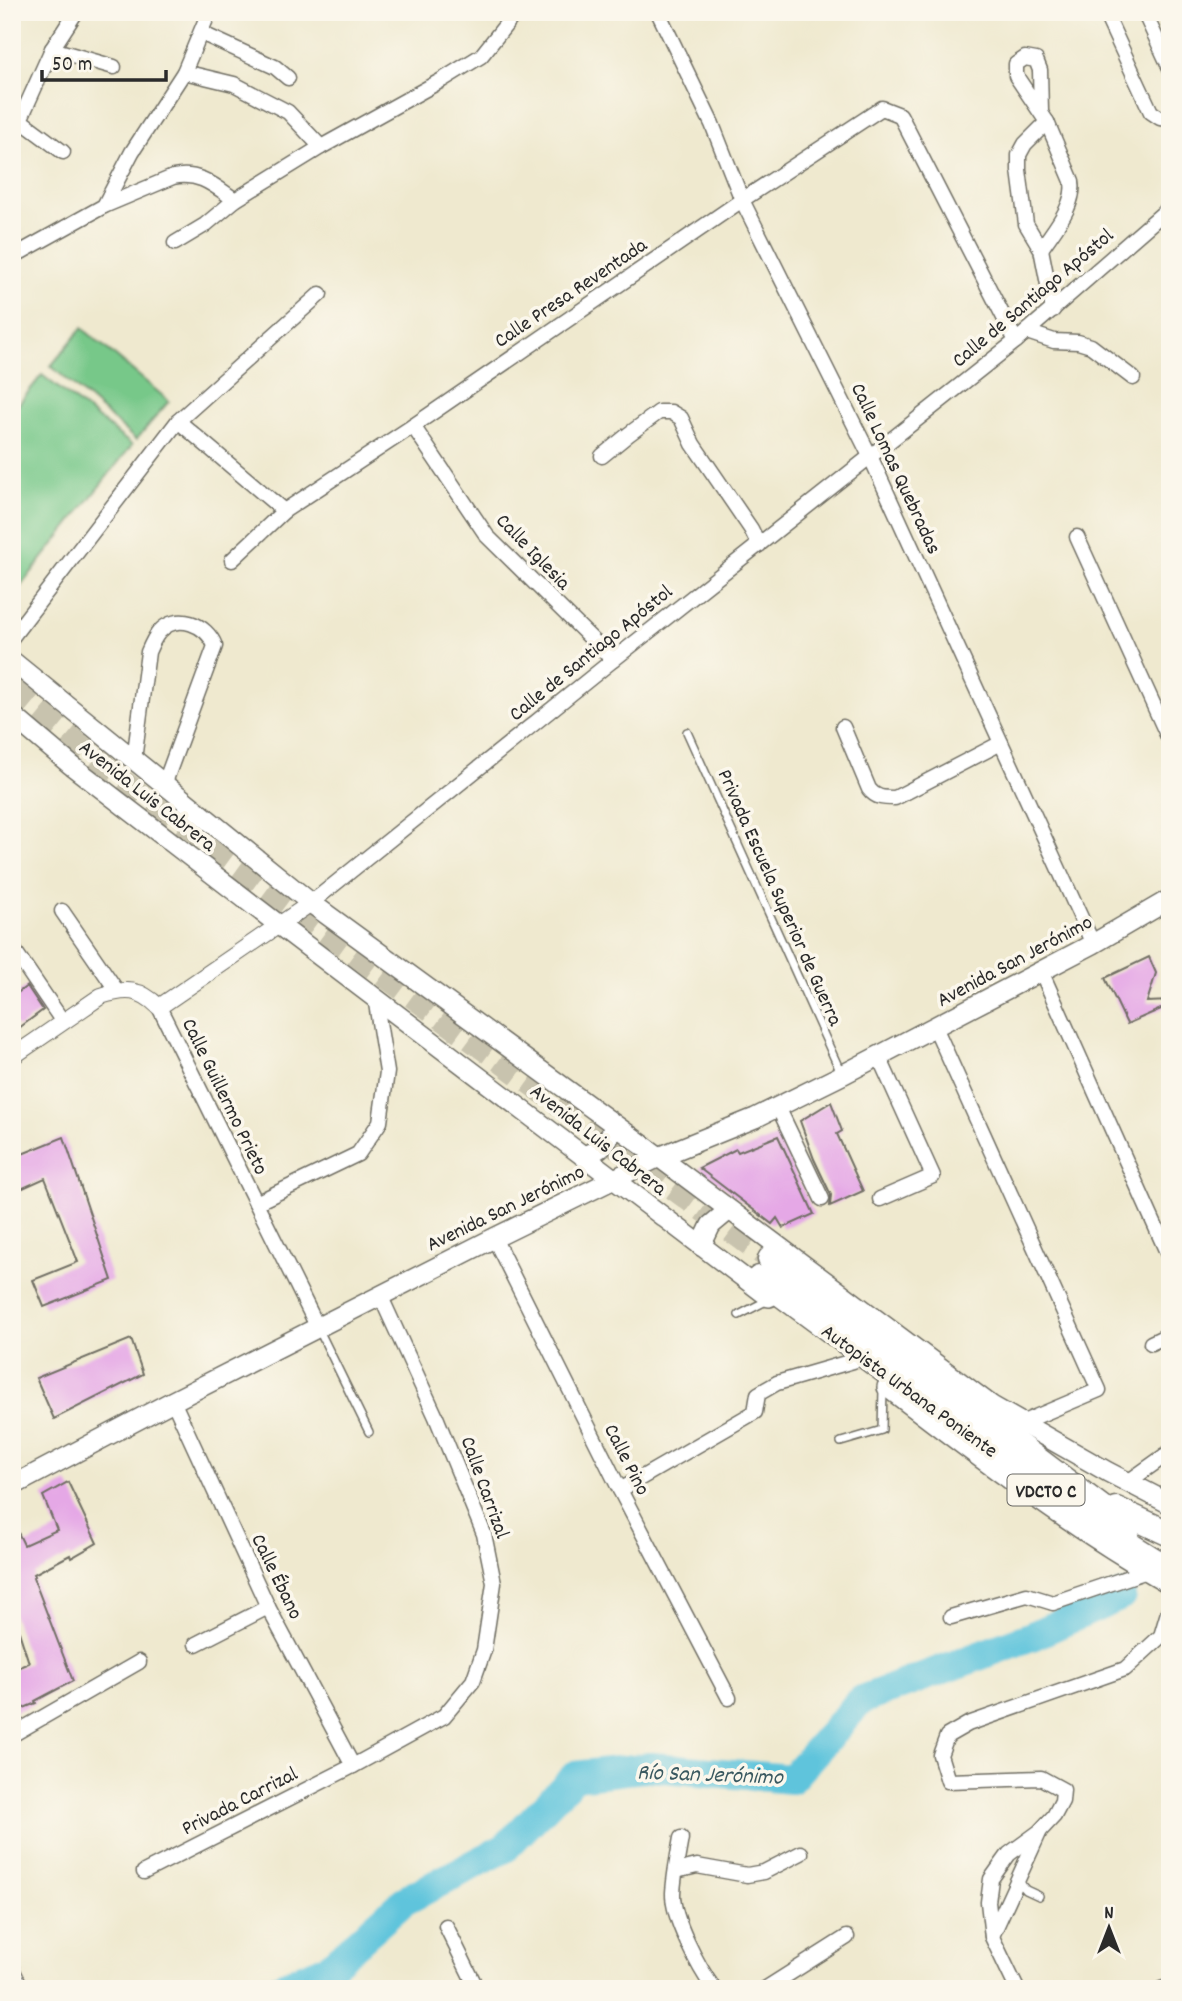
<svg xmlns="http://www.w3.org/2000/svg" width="1182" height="2001" viewBox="0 0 1182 2001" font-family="Dekko,sans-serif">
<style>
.green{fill:#77c889;stroke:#517a5a;stroke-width:2}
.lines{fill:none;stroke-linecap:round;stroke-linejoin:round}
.river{stroke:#5ec4dc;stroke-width:30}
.building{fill:#e5a8e6}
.motorway-tunnel{stroke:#c8c3ae;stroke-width:24;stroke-dasharray:24 12;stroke-linecap:butt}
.service-casing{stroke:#706e64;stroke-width:10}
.minor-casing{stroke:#706e64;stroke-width:17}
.tertiary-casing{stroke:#706e64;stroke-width:18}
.secondary-casing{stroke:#706e64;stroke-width:22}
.motorway-casing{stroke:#706e64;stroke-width:27}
.service{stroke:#fff;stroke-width:7}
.minor{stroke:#fff;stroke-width:14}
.tertiary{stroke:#fff;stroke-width:16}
.secondary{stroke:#fff;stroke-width:19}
.motorway{stroke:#fff;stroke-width:24}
.labels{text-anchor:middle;stroke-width:7;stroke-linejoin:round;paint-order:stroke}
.shield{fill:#fbf7ec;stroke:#696865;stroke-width:2}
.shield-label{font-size:19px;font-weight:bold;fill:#2b2b2b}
.street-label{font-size:21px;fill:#2b2b2b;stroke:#fbf7ec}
.water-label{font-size:23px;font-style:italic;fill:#3a5960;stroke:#fbf7ec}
</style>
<rect width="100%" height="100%" fill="#fbf7ec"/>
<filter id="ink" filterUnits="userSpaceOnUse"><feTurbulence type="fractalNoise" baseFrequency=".0143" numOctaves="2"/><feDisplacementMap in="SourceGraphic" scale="14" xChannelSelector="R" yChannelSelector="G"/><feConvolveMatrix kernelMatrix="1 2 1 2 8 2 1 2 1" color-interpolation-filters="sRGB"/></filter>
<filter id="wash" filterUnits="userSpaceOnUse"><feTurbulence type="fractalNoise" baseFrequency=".00686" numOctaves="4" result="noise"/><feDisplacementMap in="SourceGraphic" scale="28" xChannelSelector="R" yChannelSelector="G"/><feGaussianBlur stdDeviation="1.57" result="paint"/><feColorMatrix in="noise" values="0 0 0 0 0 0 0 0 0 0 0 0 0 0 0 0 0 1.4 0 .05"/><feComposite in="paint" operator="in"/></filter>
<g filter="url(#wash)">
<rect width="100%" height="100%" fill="#efe9cf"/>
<g class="green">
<polygon points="82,328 169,401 136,440 51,366"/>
<polygon points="42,375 132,445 12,597 12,412"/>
</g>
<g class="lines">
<polyline class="river" points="276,1989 328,1968 404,1901 505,1848 575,1776 651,1767 791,1779 861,1700 1032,1636 1121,1596"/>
</g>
<g id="blocks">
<g class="building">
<polygon points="1149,957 1156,973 1147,1002 1170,1001 1170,1005 1127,1024 1105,978"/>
<polygon points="27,986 43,1010 19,1028 12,1021 12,997"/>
<polygon points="831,1102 842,1131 837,1134 863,1191 830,1206 831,1195 814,1159 800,1121"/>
<polygon points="778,1136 814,1214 783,1228 777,1218 772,1224 699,1168 736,1149 738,1152"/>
<polygon points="64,1137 112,1280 44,1307 33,1280 78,1262 45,1178 12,1193 12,1158"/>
<polygon points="131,1339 143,1374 54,1419 36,1378"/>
<polygon points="68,1482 97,1543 71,1558 70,1555 34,1574 35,1576 33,1577 73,1681 35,1701 36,1703 12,1713 12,1670 29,1663 12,1610 12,1520 24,1545 57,1530 43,1496"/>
</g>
</g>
</g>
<g filter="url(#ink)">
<use href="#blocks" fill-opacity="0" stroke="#706e64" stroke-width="2"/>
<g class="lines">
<polyline class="motorway-tunnel" points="12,690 143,798 770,1259"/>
<g class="service-casing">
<g id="service">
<polyline points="687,732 842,1075"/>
<polyline points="739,1315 770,1299"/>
<polyline points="319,1330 369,1432"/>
<polyline points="841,1442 882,1430 883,1389"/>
<polyline points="1018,1881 1026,1890 1039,1896"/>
</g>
</g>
<g class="minor-casing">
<g id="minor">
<polyline points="658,12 712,124 742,200 870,456 1093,944"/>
<polyline points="1107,12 1107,17 1151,112 1160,118 1170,119"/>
<polyline points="1144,12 1170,68"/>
<polyline points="201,33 275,67 288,78"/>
<polyline points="52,49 114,67"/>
<polyline points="184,72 234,84 288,112 321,147"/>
<path d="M1041,112L1040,70L1036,60L1025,58L1016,64V76L1047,122L1072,181C1076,205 1054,229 1041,249"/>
<polyline points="1047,122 1025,144 1019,155 1019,170 1026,224 1041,249 1053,310"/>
<polyline points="63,152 20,120 52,49 76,12"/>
<path d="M104,206L173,177C199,171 215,186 235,200"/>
<polyline points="175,243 205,225 235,200 321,147 442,80 481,56 516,12"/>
<polyline points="12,257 104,206 132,152 184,72 209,12"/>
<polyline points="1027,332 1054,341 1078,342 1091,346 1133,378"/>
<polyline points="178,421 284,511"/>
<polyline points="413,426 487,536 613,660"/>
<polyline points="602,456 629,434 659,412 671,412 681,418 693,444 751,529 759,545"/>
<polyline points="1077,537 1170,741"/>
<polyline points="232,560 284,511 413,426 742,200 882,108 900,115 1016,341"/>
<polyline points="12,637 178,421 320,294"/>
<path d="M843,727L869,789C876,798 883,798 895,798L1001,743"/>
<path d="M134,760L148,652C151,645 154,638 159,632C177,612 207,624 215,646L164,785"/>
<polyline points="311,903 613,660 1016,341 1170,207"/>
<polyline points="62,911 117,991"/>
<polyline points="12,947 63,1022"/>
<polyline points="1041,971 1170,1259"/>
<polyline points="159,1007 317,1326"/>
<polyline points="935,1027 1099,1390 1021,1423"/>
<polyline points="879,1057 933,1176 880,1199"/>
<polyline points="778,1107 822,1199"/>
<polyline points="256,1203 358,1154 380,1122 387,1072 375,997"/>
<polyline points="494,1238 620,1490 729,1698"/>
<polyline points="1151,1343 1170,1334"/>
<polyline points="173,1401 268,1607 353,1766"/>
<polyline points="1128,1482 1170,1452"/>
<polyline points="620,1490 755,1412 758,1394 777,1383 853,1361"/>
<polyline points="951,1617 1027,1595 1053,1603 1147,1571"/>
<polyline points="196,1644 268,1607"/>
<polyline points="12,1735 139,1662"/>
<path d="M681,1838C678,1856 674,1875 673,1893C672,1918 699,1968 714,1989"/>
<polyline points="676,1871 697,1866 747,1875 764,1872 801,1853"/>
<polyline points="144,1872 353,1766 444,1716 473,1681 484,1650 494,1583 484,1534 436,1417 380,1295"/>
<polyline points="446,1926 477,1989"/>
<polyline points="992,1936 1039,1833"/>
<polyline points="12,1969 22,1989"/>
<polyline points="765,1989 847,1937"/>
<polyline points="1017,1989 992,1937 988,1902 991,1879 1009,1854 1039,1832 1054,1816 1062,1801 1063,1790 1041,1778 948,1781 940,1755 947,1736 968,1724 1125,1669 1161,1636 1170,1606"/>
<polyline points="1161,1989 1170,1986"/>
</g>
</g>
<g class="tertiary-casing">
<path id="tertiary" d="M12,1057L101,996C126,988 140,988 159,1007L311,903"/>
</g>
<g class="secondary-casing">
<g id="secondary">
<polyline points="12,661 311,903 659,1157 992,1406 1108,1472 1170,1504"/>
<polyline points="12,715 71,765 279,925 769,1297"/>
<path d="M583,1156C600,1151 610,1141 614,1125"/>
<polyline points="701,1246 711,1225 729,1210"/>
<path d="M887,1387C978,1457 1070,1527 1170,1584"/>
<polyline points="12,1486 173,1401 494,1238 659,1157 755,1118 842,1075 1093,944 1170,899"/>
</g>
</g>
<g class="motorway-casing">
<g id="motorway">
<polyline points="770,1259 1129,1528"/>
<polyline points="759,1278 1069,1507 1154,1560 1170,1567"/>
<polyline points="1116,1509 1170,1534"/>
</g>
</g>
<use href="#service" class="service"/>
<use href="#minor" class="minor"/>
<use href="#tertiary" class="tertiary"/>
<use href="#secondary" class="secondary"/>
<use href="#motorway" class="motorway"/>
</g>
</g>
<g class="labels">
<rect class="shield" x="1007.5" y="1474.5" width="77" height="31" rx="5"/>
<g class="shield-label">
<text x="1046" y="1497">VDCTO C</text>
</g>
<g class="street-label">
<text transform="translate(570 292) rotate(-34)" y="7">Calle Presa Reventada</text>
<text transform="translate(1032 297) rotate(-40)" y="7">Calle de Santiago Apóstol</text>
<text transform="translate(897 468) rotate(65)" y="7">Calle Lomas Quebradas</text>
<text transform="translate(534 551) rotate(46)" y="7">Calle Iglesia</text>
<text transform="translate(590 652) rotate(-39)" y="7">Calle de Santiago Apóstol</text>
<text transform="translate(148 795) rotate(38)" y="7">Avenida Luis Cabrera</text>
<text transform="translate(781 897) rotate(66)" y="7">Privada Escuela Superior de Guerra</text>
<text transform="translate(1014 960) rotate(-28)" y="7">Avenida San Jerónimo</text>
<text transform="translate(226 1096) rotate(64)" y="7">Calle Guillermo Prieto</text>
<text transform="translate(599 1139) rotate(38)" y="7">Avenida Luis Cabrera</text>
<text transform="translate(505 1207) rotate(-26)" y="7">Avenida San Jerónimo</text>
<text transform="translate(910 1390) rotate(36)" y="7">Autopista Urbana Poniente</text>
<text transform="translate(628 1459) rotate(63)" y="7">Calle Pino</text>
<text transform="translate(486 1487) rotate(70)" y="7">Calle Carrizal</text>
<text transform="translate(278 1576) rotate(64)" y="7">Calle Ébano</text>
<text transform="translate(239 1800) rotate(-27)" y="7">Privada Carrizal</text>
</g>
<g class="water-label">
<text transform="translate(710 1773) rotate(2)" y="8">Río San Jerónimo</text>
</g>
</g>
<rect width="1182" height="2001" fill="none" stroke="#fbf7ec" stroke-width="42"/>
<g transform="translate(1109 1928)" stroke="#fbf7ec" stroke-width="5" paint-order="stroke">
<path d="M0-5L12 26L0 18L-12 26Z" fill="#2b2b2b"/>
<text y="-10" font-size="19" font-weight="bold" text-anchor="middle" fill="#2b2b2b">N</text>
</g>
<path d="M42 70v10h124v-10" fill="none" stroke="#2b2b2b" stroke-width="3.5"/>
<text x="52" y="70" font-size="21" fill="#2b2b2b" stroke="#fbf7ec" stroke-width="5" paint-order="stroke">50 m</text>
</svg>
